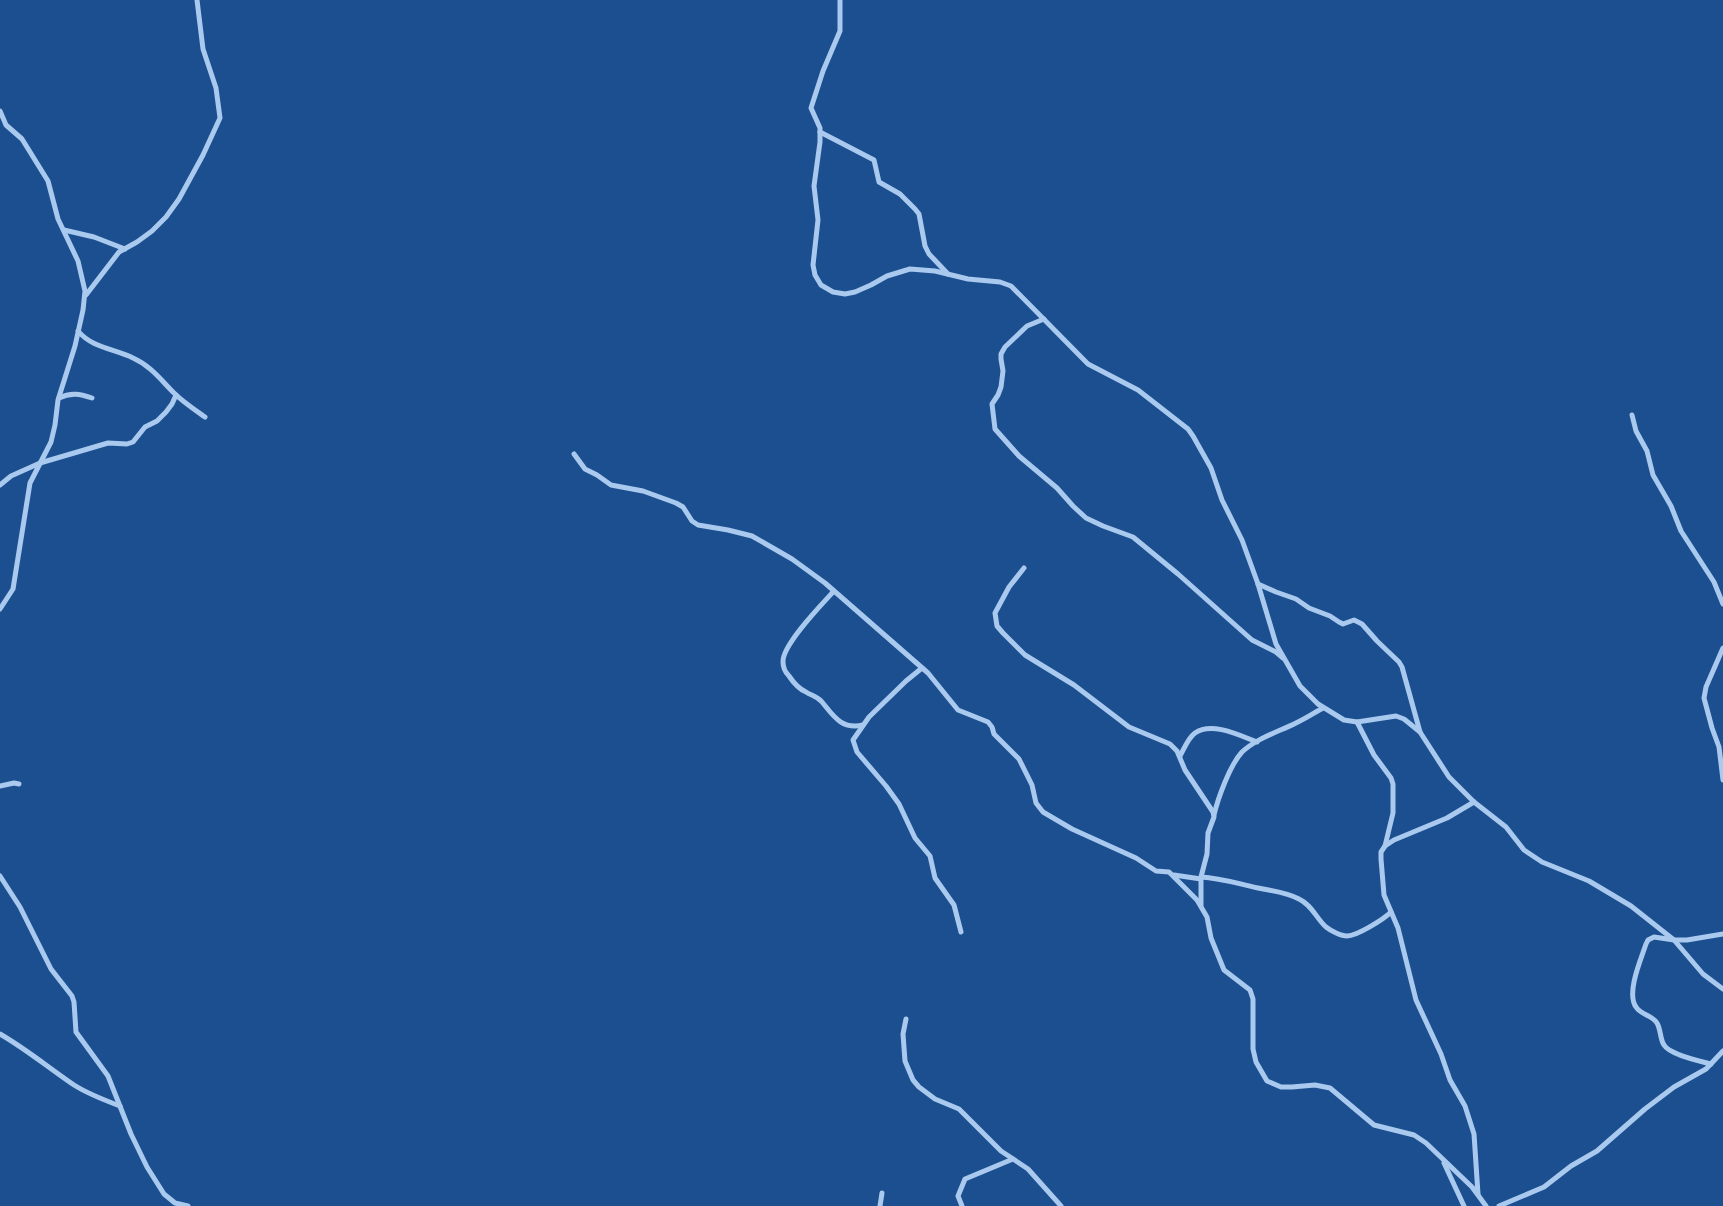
<svg xmlns="http://www.w3.org/2000/svg" width="1723" height="1206" viewBox="0 0 1723 1206" font-family="'DM Sans',sans-serif">
<style>
.lines{fill:none;stroke-linecap:round;stroke-linejoin:round}
.minor{stroke:#a9c9ee;stroke-width:5}
</style>
<rect width="100%" height="100%" fill="#1b4f8f"/>
<g class="lines">
<g class="minor">
<polyline points="840,0 840,31 823,71 811,108 820,128 820,142 814,186 818,220 813,265 815,275 821,285 833,292 845,294 855,292 871,285 887,276 910,269 935,271 968,279 1000,282 1011,286 1088,364 1138,390 1188,429 1193,436 1211,468 1222,500 1242,540 1258,584 1276,644 1300,686 1318,704 1344,720 1357,722 1396,716 1404,719 1420,732"/>
<polyline points="0,111 6,125 22,139 48,181 58,219 78,261 85,291 83,310 75,346 58,400 55,425 51,442 30,483 13,589 0,609"/>
<polyline points="820,132 874,160 879,182 900,194 915,209 919,214 925,246 929,254 948,274"/>
<polyline points="64,230 94,237 125,249"/>
<polyline points="86,295 119,252 137,242 152,231 166,217 179,199 203,155 220,118 216,88 203,49 197,0"/>
<polyline points="1044,319 1027,326 1005,347 1001,354 1001,359 1003,371 1001,387 998,395 992,404 995,429 1019,456 1057,488 1073,506 1086,518 1103,526 1133,537 1178,574 1252,640 1276,652 1283,658"/>
<path d="M78,331C92,348 115,349 133,358C151,366 161,380 174,393C183,402 195,410 205,417"/>
<path d="M59,398C71,392 80,394 92,398"/>
<polyline points="1632,415 1636,431 1647,451 1653,475 1671,506 1681,531 1714,582 1723,604"/>
<polyline points="574,454 585,469 597,475 611,485 643,491 676,503 683,507 692,521 698,525 728,530 752,536 792,559 825,583 928,673 958,710 988,722 992,727 994,734 1019,759 1032,785 1036,803 1043,812 1072,829 1136,858 1156,871 1169,872 1197,900 1207,917 1211,938 1224,970 1250,990 1253,999 1253,1049 1256,1062 1267,1081 1281,1087 1292,1087 1315,1085 1330,1088 1374,1125 1414,1135 1426,1143 1472,1187 1486,1206"/>
<polyline points="0,485 11,476 40,463 108,443 127,444 133,442 145,427 157,421 166,412 172,404 176,395"/>
<polyline points="1024,568 1009,587 995,613 997,626 1003,633 1025,655 1074,685 1129,727 1170,744 1177,751 1185,770 1213,812 1214,817 1208,833 1207,854 1201,877 1201,905"/>
<polyline points="1258,584 1276,592 1296,599 1309,608 1330,616 1339,622 1343,624 1354,620 1362,624 1377,641 1399,662 1402,667 1420,732 1449,777 1474,802 1506,827 1524,850 1542,862 1589,881 1631,906 1674,940 1703,974 1723,989"/>
<path d="M834,591C822,604 782,645 783,662C783,668 786,673 789,676C793,682 799,689 806,692C812,696 817,696 822,702C833,715 841,730 863,725"/>
<polyline points="1723,648 1706,687 1704,698 1712,728 1719,747 1723,780"/>
<polyline points="922,668 906,681 869,717 853,740 857,752 886,786 899,804 915,838 930,856 935,878 954,905 961,932"/>
<polyline points="1357,722 1374,755 1391,778 1393,784 1393,813 1385,846"/>
<path d="M1180,756C1184,749 1188,738 1195,733C1212,721 1241,736 1257,742"/>
<polyline points="0,786 14,783 19,784"/>
<polyline points="1474,802 1447,818 1394,840 1385,846 1381,852 1381,859 1384,895 1398,928 1416,1000 1441,1054 1450,1080 1465,1106 1474,1134 1478,1194"/>
<path d="M1214,815C1218,798 1230,765 1242,752C1257,738 1278,732 1296,723C1305,719 1314,713 1323,708"/>
<polyline points="1174,875 1201,879"/>
<polyline points="0,876 20,907 51,969 72,996 74,1002 76,1032 108,1076 131,1134 147,1167 164,1194 175,1203 188,1206"/>
<path d="M1201,877C1221,878 1239,884 1258,888C1273,891 1286,892 1299,899C1312,905 1316,918 1326,927C1331,931 1341,936 1347,936C1357,936 1384,919 1391,912"/>
<polyline points="906,1019 903,1034 905,1061 913,1080 919,1087 935,1099 959,1109 1001,1151 1028,1169 1061,1206"/>
<path d="M0,1034C26,1049 49,1068 74,1085C88,1094 104,1100 120,1106"/>
<path d="M1711,1064C1700,1061 1670,1055 1664,1045C1660,1039 1661,1030 1657,1023C1652,1015 1641,1015 1636,1007C1626,993 1641,959 1646,944L1648,940L1654,937L1674,940H1687L1723,934"/>
<polyline points="1444,1163 1464,1206"/>
<polyline points="880,1206 882,1193"/>
<polyline points="962,1206 958,1196 965,1179 1013,1159"/>
<polyline points="1499,1206 1544,1187 1571,1166 1597,1151 1645,1109 1674,1087 1706,1069 1723,1051"/>
</g>
</g>
</svg>
